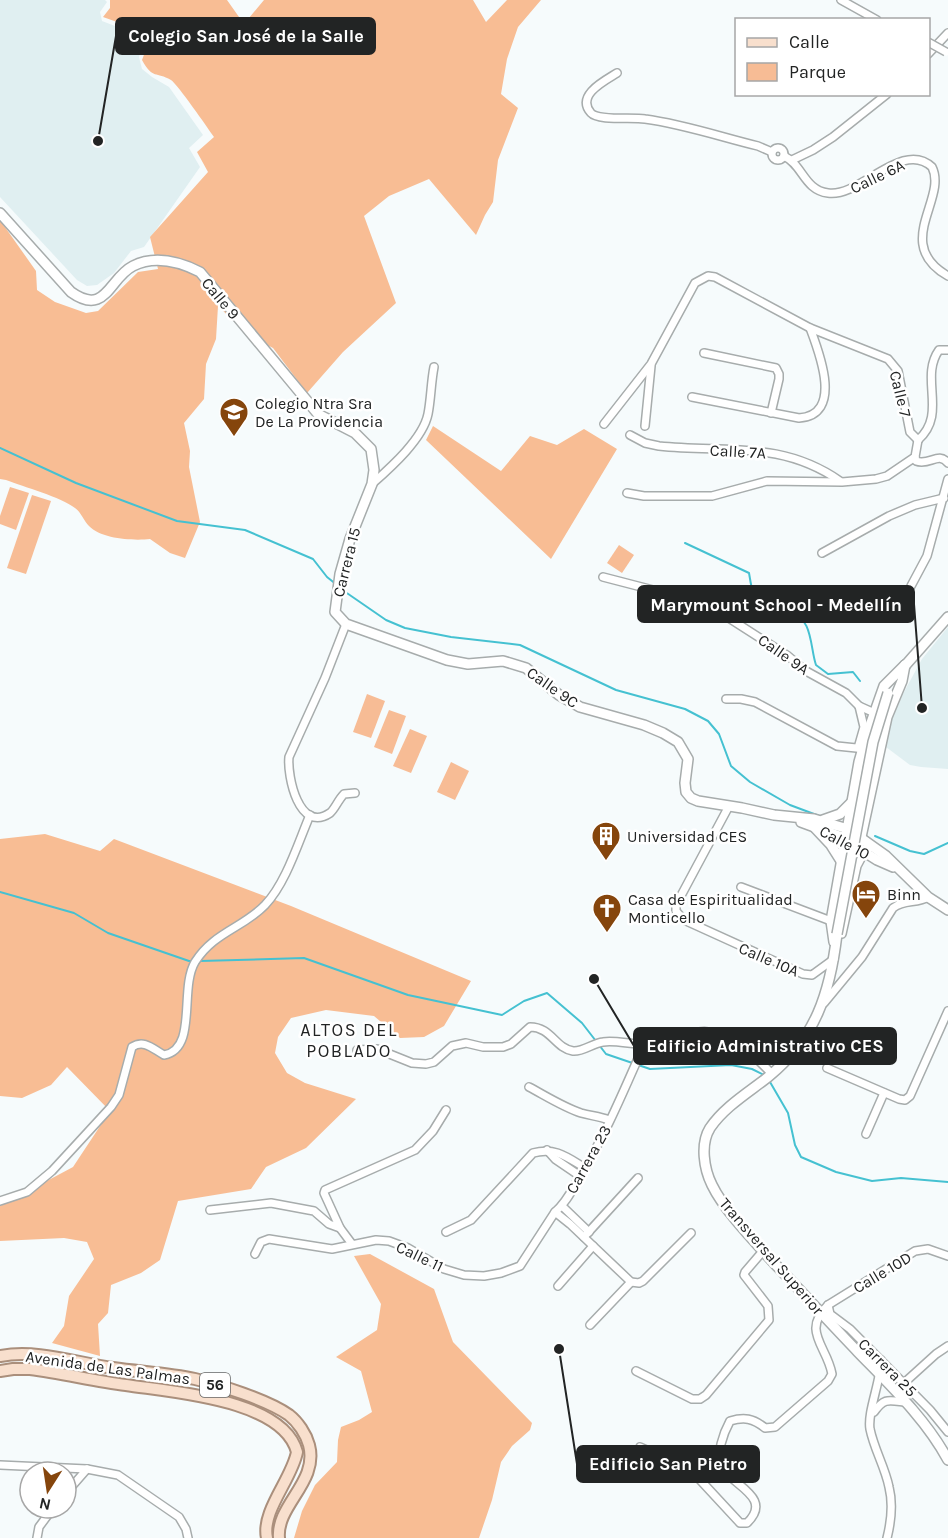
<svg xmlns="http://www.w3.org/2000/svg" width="948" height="1538" viewBox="0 0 948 1538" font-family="Karla,sans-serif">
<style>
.built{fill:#e0eff1}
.green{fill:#f7bc95}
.forest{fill:#f8bd94}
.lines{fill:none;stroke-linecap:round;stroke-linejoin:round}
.stream{stroke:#45c1d1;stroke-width:2}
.street-casing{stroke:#a7acac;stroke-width:10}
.secondary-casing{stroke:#a7acac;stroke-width:12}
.primary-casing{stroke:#aa8f7c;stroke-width:14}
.street{stroke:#fff;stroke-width:7}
.secondary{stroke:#fff;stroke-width:9}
.primary{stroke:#f8dfcd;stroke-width:10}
.street-bridge-casing{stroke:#a7acac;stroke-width:10;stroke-linecap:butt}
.secondary-bridge-casing{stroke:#a7acac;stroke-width:12;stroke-linecap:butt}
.street-bridge{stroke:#fff;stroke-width:7}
.secondary-bridge{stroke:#fff;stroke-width:9}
.labels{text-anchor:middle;stroke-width:5;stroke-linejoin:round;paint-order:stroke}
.shield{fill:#fff;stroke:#646666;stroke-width:1.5}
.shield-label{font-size:15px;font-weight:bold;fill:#222424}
.street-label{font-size:16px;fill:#222424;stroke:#fff}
.poi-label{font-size:16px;fill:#222424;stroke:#fff;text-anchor:start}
.neighbourhood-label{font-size:18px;letter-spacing:1.5px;fill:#222424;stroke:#fff}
.leader{fill:none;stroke:#222424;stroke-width:2}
.callout-dot{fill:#222424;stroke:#fff;stroke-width:2}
.callout{fill:#222424;stroke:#222424;stroke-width:2}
.callout-label{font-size:18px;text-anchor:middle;font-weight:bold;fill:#fff}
</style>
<rect width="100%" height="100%" fill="#f6fbfc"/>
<g class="built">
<polygon points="0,0 105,0 107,2 100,12 102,21 115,26 122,34 139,36 142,45 139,57 142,69 152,77 169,87 203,135 189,148 200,167 144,247 131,251 114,273 97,285 87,286 77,280 0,197"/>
<polygon points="948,627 948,769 921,767 910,765 886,747 889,725 904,692 922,659"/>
</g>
<g class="green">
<polygon points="10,487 29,493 16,530 0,524 0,516"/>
<polygon points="32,495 51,501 26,574 7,568"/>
<polygon points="619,545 634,555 622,573 607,563"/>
<polygon points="367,694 385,701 371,738 353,732"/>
<polygon points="389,710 406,716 392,754 374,747"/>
<polygon points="410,729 427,736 411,773 393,766"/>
<polygon points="451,762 469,771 455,800 437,792"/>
</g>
<g class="forest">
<path d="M110,0H227L244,24L264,0H473L486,22L507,0H541L518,27L507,59L501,94L518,108L498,160L493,202L485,215L476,235L429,179L389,196L364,216L396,303L343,352L307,393L273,348L248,335L218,306L216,339L206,364L204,399L184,423L190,451L189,467L200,522L185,558L170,553L150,539C134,541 101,539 89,526C84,521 81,512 75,508C61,497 24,487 6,480L0,479V220L36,271L37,290L55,302L86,313L98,311L138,272L158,269L150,237L208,172L197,152L214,137C207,127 178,85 171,80C156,71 153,80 142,60L148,44L146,34L137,31L123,30L117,22L103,17L110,8Z"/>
<polygon points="433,426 501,471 530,436 557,445 584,429 617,449 551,559 426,440"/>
<polygon points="45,834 100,851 114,839 291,906 471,981 444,1026 424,1037 400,1038 374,1016 326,1010 291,1018 278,1037 275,1053 287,1073 305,1083 356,1099 306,1148 266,1167 251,1189 178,1201 160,1260 141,1273 111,1285 108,1313 98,1324 100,1356 52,1343 64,1326 69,1296 94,1259 87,1242 64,1238 0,1241 0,1206 73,1167 110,1111 67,1067 51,1085 22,1098 0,1096 0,839"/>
<polygon points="370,1254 434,1289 453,1342 532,1423 530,1430 512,1446 501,1462 492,1500 479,1538 294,1538 302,1511 315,1485 337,1462 338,1440 341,1427 359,1420 372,1412 361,1371 336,1357 377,1330 381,1304 354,1256"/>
</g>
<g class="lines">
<g class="stream">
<polyline points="0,448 76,483 177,521 245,530 313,559 327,577 337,585"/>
<path d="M685,543L749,573C750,578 751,587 753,592C754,595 772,608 776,612C781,613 785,612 790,613C813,617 810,648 816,665L828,674L853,672L860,681"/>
<polyline points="341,589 386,620 405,628 451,637 520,645 616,690 685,709 708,721 719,734 731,766 750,782 790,805 822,817"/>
<polyline points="875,836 910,851 924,854 948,843"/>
<polyline points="0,892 74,913 108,933 189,961 194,961"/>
<polyline points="200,961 304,958 408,995 502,1015 524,1001 547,993 582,1023 606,1054 650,1069 731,1065 752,1069 766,1076"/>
<polyline points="770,1082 788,1113 795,1145 801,1157 836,1172 872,1181 901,1178 948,1182"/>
</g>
<g class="street-casing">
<g id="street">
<polyline points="841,0 877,20"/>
<polyline points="928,54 948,33"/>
<path d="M617,73C606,80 575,95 591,113C598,121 633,117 645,119C683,124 721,137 758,146L772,152"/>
<circle cx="778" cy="154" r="6"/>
<path d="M784,156C803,165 804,190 828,193C860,198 902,139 932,167C948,199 892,244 948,276"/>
<polyline points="792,160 813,150 833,137 887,94"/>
<polyline points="704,353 776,368 779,374 779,379 771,413"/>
<path d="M692,397L799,418C844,415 819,352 810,328"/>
<polyline points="604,424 651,364 695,283 708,276 715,277 810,328 888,359 898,371 909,427 910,432 918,440"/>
<polyline points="645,426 651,366"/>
<path d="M630,435L645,443L659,446C726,453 781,440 840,481"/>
<path d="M918,440C948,414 919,378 939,350H948"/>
<path d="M915,457L916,461C930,466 938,451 948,463"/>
<path d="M372,484C390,468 423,439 428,414C431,399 431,382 434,367"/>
<polyline points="627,493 644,496 712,496 767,481 842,482 876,479 887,476 915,457 918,440"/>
<polyline points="822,553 889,516 915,505 944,498"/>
<polyline points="603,577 707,604 788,656 806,671 846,693 859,706 879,715"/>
<polyline points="911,586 927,556 948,479"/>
<path d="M346,624L325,678L289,757C287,776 299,834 330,813C335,809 338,800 344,794L355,793"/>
<polyline points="726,699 741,699 755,702 837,746 866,749"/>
<polyline points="858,748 864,727 859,706"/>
<polyline points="729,806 676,905 676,911 684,920 803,974 812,975 834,959"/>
<polyline points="741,887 831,921"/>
<polyline points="842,934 857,866 865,851"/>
<path d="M824,1003L862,957L893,908C904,899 917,904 928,897"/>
<path d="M357,1050L377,1049L412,1063L426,1064L434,1062L452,1046L466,1043L483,1047H503L511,1044L530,1027C551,1027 555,1048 573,1051C583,1052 593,1043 603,1042C617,1040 631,1045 645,1044C663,1044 680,1035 699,1032C726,1028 755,1056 772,1074"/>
<polyline points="827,1068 899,1099 905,1100 910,1096 948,1011"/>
<path d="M529,1087C546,1096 563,1107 581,1113C591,1116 599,1116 609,1120"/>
<polyline points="866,1134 884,1093"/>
<polyline points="547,1150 555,1159 580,1176"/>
<path d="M0,1201L27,1192L52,1171L111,1107L119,1095L132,1047C144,1039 153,1049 164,1055C198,1049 179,989 195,962C214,932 243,928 265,905C286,883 298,843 310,815"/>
<polyline points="562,1206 589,1232"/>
<polyline points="210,1210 271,1203 314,1211 329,1224 340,1228"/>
<polyline points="555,1212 570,1224 631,1282 639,1283 643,1281 691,1233"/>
<path d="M446,1232L471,1220L533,1153C555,1147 567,1157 585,1168"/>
<polyline points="584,1237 638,1178"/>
<polyline points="352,1244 340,1228 324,1193 325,1190 415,1150 433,1131 446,1110"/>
<path d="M255,1254L261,1242L269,1239L332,1249L376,1240L389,1241L408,1248L444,1269L464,1275L484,1276L501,1273L520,1266L555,1212C566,1203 572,1190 579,1178C605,1136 624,1090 644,1045"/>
<polyline points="558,1286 593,1246"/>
<polyline points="828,1305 830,1314 850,1329 930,1410 948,1432"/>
<polyline points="590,1325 631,1282"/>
<path d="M881,1360C881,1381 867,1412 870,1429C874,1449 885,1467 889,1487C893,1503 891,1522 887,1538"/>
<polyline points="636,1371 692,1399 700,1399 706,1395 769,1320 768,1306 744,1275 745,1272 763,1251"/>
<polyline points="904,1383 936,1354 948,1346"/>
<path d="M874,1412C884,1398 888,1400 904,1402"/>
<path d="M640,1447L690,1469L740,1523H747C774,1497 731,1485 722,1467C715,1455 724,1432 730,1421C744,1417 753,1418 765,1428L775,1427L828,1381L832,1374C827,1346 801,1331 828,1305L915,1251L928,1249L948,1256"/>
<polyline points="0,1465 87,1469 118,1475 179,1517 186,1529 188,1538"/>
<polyline points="66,1493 87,1469"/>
<polyline points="37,1538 39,1527 53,1508"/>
</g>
</g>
<g class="secondary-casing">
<g id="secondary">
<path d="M0,213L71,292C106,317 109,278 133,266C155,255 180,262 200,272L318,414L355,433L371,449L374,470L372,484L350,539L340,574L335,612L346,624L447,660L468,664L503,661L526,668L559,695L580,707L644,725L663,733L678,742L688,759L685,783L686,792L691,798L698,801L742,808L774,815L814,819L848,829L886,856L928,897L948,910"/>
<polyline points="903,668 948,617"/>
<polyline points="823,820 840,814 853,801"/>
<polyline points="801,822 839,836 877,860 893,867"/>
<polyline points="815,828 831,845 843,864"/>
<polyline points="861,837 887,717 902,681 905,665"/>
<path d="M837,934C830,993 816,1038 768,1077C749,1092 724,1107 710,1128C700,1144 704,1169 712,1185C724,1210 755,1242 774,1263C802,1292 830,1323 858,1352C890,1385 926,1419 948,1460"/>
<polyline points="834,942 831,921 859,762 867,734 884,686 905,665"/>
</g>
</g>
<g class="primary-casing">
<g id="primary">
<path d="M0,1356C38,1349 76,1363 113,1368C140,1372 168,1373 195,1379C220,1385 268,1400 289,1415C298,1422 306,1434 309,1445C319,1482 276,1505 279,1538"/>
<path d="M0,1371L13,1369H30C62,1373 94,1381 126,1385C171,1392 283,1399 297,1452C292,1479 261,1511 267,1538"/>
</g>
</g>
<use href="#street" class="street"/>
<use href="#secondary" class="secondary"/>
<use href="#primary" class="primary"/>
<g class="street-bridge-casing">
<polyline id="street-bridge" points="928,42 946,52"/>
</g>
<g class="secondary-bridge-casing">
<polyline id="secondary-bridge" points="837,934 873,742 888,693"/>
</g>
<use href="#street-bridge" class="street-bridge"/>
<use href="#secondary-bridge" class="secondary-bridge"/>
</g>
<defs>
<g id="school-pin" transform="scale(1.5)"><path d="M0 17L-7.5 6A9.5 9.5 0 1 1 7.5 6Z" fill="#85450c" stroke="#fff"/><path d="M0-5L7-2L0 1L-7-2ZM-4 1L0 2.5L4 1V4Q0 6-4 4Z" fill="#fff"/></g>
<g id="building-pin" transform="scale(1.5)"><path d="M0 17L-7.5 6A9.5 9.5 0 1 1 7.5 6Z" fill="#85450c" stroke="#fff"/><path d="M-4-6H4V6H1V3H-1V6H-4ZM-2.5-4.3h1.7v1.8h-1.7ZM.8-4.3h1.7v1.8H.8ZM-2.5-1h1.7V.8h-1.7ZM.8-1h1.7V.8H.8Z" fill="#fff"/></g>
<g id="hotel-pin" transform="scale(1.5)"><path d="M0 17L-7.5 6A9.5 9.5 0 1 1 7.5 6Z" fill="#85450c" stroke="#fff"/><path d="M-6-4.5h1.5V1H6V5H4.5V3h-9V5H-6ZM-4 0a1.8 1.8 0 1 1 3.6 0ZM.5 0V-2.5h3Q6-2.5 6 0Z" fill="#fff"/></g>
<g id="church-pin" transform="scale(1.5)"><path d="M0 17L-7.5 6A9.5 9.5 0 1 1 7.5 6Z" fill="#85450c" stroke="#fff"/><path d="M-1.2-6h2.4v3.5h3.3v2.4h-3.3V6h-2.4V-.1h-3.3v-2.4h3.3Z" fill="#fff"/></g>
</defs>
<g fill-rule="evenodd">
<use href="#school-pin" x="234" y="412"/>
<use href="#building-pin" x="606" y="836"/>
<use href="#hotel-pin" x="866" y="894"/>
<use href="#church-pin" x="607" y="908"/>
</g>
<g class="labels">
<rect class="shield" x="200" y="1373" width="30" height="24" rx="4.5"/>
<g class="shield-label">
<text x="215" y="1390">56</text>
</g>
<g class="street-label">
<text transform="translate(877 176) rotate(-26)" y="6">Calle 6A</text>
<text transform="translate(221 298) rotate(50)" y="6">Calle 9</text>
<text transform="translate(901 394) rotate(76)" y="6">Calle 7</text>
<text transform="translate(738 451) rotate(3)" y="6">Calle 7A</text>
<text transform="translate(346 562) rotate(-76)" y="6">Carrera 15</text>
<text transform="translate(784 654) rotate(35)" y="6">Calle 9A</text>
<text transform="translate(553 687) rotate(35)" y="6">Calle 9C</text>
<text transform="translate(845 842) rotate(28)" y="6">Calle 10</text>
<text transform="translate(769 959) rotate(23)" y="6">Calle 10A</text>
<text transform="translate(588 1159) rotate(-61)" y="6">Carrera 23</text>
<text transform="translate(420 1256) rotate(26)" y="6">Calle 11</text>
<text transform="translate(772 1256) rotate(49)" y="6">Transversal Superior</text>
<text transform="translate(882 1272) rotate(-31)" y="6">Calle 10D</text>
<text transform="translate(108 1367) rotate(8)" y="6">Avenida de Las Palmas</text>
<text transform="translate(888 1367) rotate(45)" y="6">Carrera 25</text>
</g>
<g class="poi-label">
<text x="255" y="409">Colegio Ntra Sra<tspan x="255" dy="18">De La Providencia</tspan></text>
<text x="627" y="842">Universidad CES</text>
<text x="887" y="900">Binn</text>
<text x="628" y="905">Casa de Espiritualidad<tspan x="628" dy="18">Monticello</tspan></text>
</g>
<g class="neighbourhood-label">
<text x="349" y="1036">ALTOS DEL<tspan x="349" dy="21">POBLADO</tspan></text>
</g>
</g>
<path class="leader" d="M98 141L116 36M922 708L914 604M594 979L634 1046M559 1349L577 1464"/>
<g class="callout-dot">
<circle cx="98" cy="141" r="6"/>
<circle cx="922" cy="708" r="6"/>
<circle cx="594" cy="979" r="6"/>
<circle cx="559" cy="1349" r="6"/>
</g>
<g class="callout">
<rect x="116" y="18" width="259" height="36" rx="6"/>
<rect x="638" y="586" width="276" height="36" rx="6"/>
<rect x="634" y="1028" width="262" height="36" rx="6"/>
<rect x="577" y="1446" width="182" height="36" rx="6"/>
</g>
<g class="callout-label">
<text x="246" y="42">Colegio San José de la Salle</text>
<text x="776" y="611">Marymount School - Medellín</text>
<text x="765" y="1052">Edificio Administrativo CES</text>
<text x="668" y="1470">Edificio San Pietro</text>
</g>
<rect x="735" y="18" width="195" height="78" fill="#ffffff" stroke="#a7a7a7" stroke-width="1.5"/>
<rect x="747" y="38" width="30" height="9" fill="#f8dfcd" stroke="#a7a7a7" stroke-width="1.5"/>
<text x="789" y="48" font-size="18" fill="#222424">Calle</text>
<rect x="747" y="63" width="30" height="18" fill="#f7bc95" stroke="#a7a7a7" stroke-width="1.5"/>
<text x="789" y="78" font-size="18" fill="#222424">Parque</text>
<g transform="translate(48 1490) rotate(192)"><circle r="28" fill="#ffffff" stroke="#a7a7a7" stroke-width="1.5"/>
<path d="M0-4.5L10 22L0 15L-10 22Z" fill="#85450c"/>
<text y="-9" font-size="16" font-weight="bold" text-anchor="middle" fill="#222424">N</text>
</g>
</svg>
